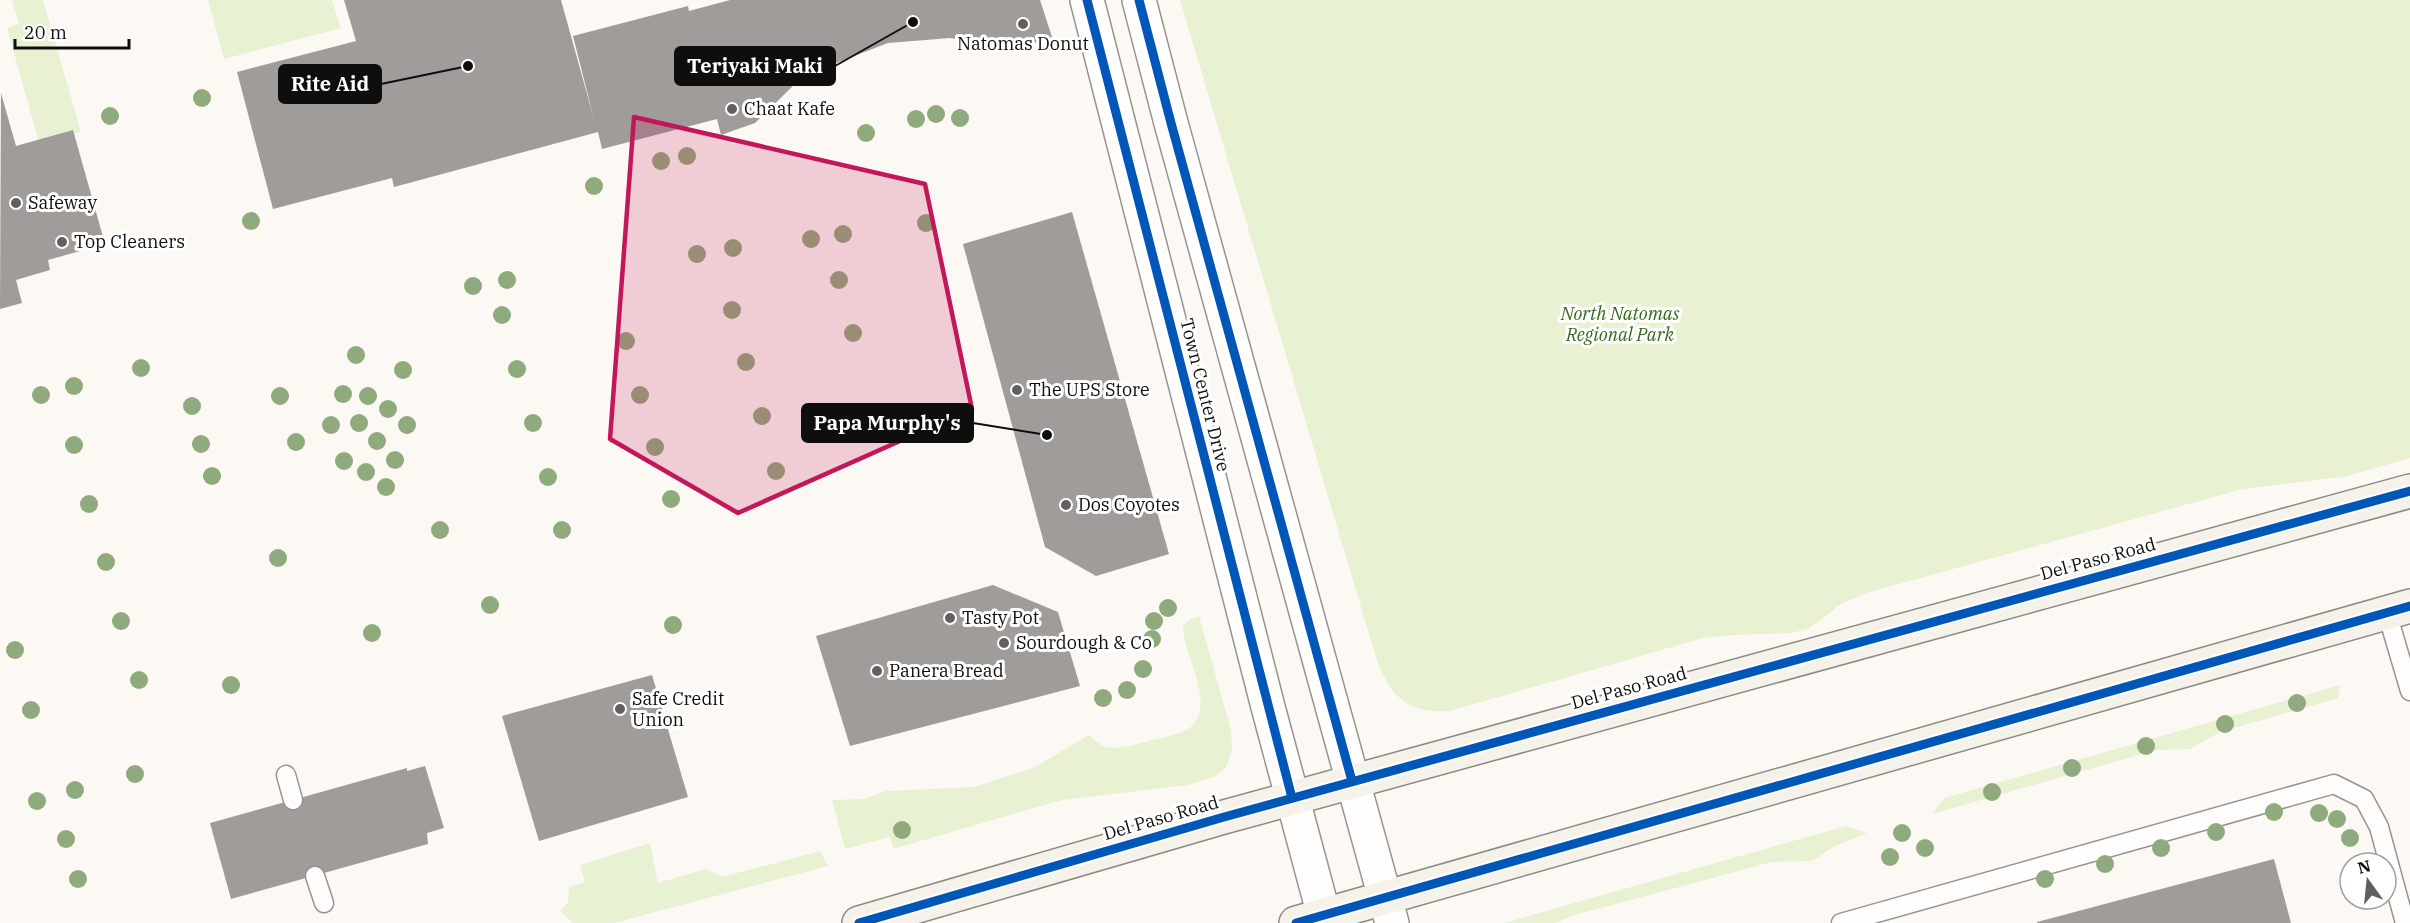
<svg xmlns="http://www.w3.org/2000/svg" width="2410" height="923" viewBox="0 0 2410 923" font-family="'IBM Plex Serif',serif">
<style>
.green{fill:#e9f1d3}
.building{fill:#9f9c99}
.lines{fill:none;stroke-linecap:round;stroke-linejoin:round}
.lane-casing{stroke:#959492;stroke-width:21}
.street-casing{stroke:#959492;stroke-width:36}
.secondary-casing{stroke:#8c8a88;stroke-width:36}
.lane{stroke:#fffefd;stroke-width:18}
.street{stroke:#fffefd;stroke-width:33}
.secondary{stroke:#f5f2ea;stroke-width:33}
.cycleway-casing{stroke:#fff;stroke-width:13}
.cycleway{stroke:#0057b8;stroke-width:9}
.tree{fill:#8faa7d}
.marked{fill:#c2185b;fill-opacity:0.2;stroke:#c2185b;stroke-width:4.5;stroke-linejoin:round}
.poi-dot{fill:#61605e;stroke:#fff;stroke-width:2}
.labels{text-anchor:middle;stroke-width:6;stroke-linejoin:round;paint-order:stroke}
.poi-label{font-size:18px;fill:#0e0e0e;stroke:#fff;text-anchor:start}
.park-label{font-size:18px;font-style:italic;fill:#35691c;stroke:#fff}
.street-label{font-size:18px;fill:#0e0e0e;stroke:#fff}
.leader{fill:none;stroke:#0e0e0e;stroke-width:2}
.callout-dot{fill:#0e0e0e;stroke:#fff;stroke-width:2}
.callout{fill:#0e0e0e;stroke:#0e0e0e;stroke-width:2}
.callout-label{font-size:20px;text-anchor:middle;font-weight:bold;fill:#fff}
</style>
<rect width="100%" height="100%" fill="#fcf9f4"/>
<g class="green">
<polygon points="12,0 43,0 81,132 39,143 7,28 19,24"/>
<polygon points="208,0 332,0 341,28 224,59"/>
<path d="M1180,0H2410V458L2347,476L2243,489L1866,593L1839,605L1820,621L1807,629L1791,633L1734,635L1703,638L1450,711C1405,714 1389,695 1375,654Z"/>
<path d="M1199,616L1231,730L1232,750L1226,767L1216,776L1188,785L1062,800L893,849L890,837L845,849L832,800L864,799L886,791L974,787L1035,767L1089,735C1093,738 1098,744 1103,746C1115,751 1137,744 1148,741C1161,738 1177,735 1188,729C1219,708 1183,656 1183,626L1189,620Z"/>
<polygon points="2340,685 2338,698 2220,732 2190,749 2156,750 1932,814 1944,798"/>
<polygon points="1846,826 1867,833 1833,847 1812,861 1772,862 1575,915 1555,923 1504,923"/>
<polygon points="650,843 658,883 706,869 722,877 820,851 828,866 614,923 573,923 560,911 568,902 569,887 585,882 580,865"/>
</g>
<g class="building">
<polygon points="344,0 561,0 594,119 573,36 688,6 689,11 730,0 1040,0 1052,37 1015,49 950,38 888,43 836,63 798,81 755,123 721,135 717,119 602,149 598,132 394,187 392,178 273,209 237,72 356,41"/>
<polygon points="1,93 16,146 73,130 105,244 48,260 50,270 16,280 22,303 0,309"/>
<polygon points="1072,212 1169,554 1096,576 1045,547 963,244"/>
<polygon points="993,585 1058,612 1080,686 850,746 816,636"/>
<polygon points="652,675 688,797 539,841 502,716"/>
<polygon points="425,766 444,828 427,833 428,844 231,899 210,823 407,768 407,771"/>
<polygon points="2274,859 2291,923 2037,923 2037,922"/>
</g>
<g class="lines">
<g class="lane-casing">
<g id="lane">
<polyline points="2387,613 2410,691"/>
<polyline points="286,775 293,800"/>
<polyline points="315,876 324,903"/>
<polyline points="1841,923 2334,784 2364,799 2379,827 2405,923"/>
</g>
</g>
<g class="street-casing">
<g id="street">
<polyline points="1087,0 1268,707 1326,923"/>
<polyline points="1139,0 1171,123 1392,923"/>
</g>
</g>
<g class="secondary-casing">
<g id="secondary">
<polyline points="859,923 1224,817 2410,491"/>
<polyline points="1296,923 2410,606"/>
</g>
</g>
<use href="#lane" class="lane"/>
<use href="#street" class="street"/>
<use href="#secondary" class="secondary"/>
<g class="cycleway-casing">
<g id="cycleway">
<polyline points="1087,0 1292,798"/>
<polyline points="1139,0 1171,123 1352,781"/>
<polyline points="859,923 1224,817 2410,491"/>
<polyline points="1296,923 2410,606"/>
</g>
</g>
<use href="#cycleway" class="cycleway"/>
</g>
<g class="tree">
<circle cx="202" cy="98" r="9"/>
<circle cx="936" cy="114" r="9"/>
<circle cx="110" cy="116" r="9"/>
<circle cx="960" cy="118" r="9"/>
<circle cx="916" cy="119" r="9"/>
<circle cx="866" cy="133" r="9"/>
<circle cx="687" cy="156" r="9"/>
<circle cx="661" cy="161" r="9"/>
<circle cx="594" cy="186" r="9"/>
<circle cx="251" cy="221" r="9"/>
<circle cx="926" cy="223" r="9"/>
<circle cx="843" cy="234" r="9"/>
<circle cx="811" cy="239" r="9"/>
<circle cx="733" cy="248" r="9"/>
<circle cx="697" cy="254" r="9"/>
<circle cx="507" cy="280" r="9"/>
<circle cx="839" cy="280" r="9"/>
<circle cx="473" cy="286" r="9"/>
<circle cx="732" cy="310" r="9"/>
<circle cx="502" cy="315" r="9"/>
<circle cx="853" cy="333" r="9"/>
<circle cx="626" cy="341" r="9"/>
<circle cx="356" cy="355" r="9"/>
<circle cx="746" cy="362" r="9"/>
<circle cx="141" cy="368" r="9"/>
<circle cx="517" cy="369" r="9"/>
<circle cx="403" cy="370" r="9"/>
<circle cx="74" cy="386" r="9"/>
<circle cx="343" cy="394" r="9"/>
<circle cx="41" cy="395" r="9"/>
<circle cx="640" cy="395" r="9"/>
<circle cx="280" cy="396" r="9"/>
<circle cx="368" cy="396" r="9"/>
<circle cx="192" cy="406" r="9"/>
<circle cx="388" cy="409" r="9"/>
<circle cx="762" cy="416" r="9"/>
<circle cx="359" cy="423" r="9"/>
<circle cx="533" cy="423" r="9"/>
<circle cx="331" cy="425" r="9"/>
<circle cx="407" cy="425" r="9"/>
<circle cx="377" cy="441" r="9"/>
<circle cx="296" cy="442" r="9"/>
<circle cx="201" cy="444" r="9"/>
<circle cx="74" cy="445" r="9"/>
<circle cx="655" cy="447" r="9"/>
<circle cx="395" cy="460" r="9"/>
<circle cx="344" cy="461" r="9"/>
<circle cx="776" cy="471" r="9"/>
<circle cx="366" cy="472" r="9"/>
<circle cx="212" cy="476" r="9"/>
<circle cx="548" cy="477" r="9"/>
<circle cx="386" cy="487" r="9"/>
<circle cx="671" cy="499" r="9"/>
<circle cx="89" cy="504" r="9"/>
<circle cx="440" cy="530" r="9"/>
<circle cx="562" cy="530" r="9"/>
<circle cx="278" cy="558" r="9"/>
<circle cx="106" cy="562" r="9"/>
<circle cx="490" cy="605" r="9"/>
<circle cx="1168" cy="608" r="9"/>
<circle cx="121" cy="621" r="9"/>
<circle cx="1154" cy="621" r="9"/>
<circle cx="673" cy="625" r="9"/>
<circle cx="372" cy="633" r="9"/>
<circle cx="1152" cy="639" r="9"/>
<circle cx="15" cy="650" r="9"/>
<circle cx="1143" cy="669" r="9"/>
<circle cx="139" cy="680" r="9"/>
<circle cx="231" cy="685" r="9"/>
<circle cx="1127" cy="690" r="9"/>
<circle cx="1103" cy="698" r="9"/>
<circle cx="2297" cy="703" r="9"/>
<circle cx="31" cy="710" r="9"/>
<circle cx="2225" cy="724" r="9"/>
<circle cx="2146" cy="746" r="9"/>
<circle cx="2072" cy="768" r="9"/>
<circle cx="135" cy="774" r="9"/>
<circle cx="75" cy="790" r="9"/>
<circle cx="1992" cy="792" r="9"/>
<circle cx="37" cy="801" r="9"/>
<circle cx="2274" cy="812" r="9"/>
<circle cx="2319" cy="813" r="9"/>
<circle cx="2337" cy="819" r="9"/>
<circle cx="902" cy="830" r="9"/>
<circle cx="2216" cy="832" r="9"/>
<circle cx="1902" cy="833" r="9"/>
<circle cx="2350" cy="838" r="9"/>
<circle cx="66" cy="839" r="9"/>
<circle cx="1925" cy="848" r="9"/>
<circle cx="2161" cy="848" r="9"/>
<circle cx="1890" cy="857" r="9"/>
<circle cx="2105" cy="864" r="9"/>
<circle cx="78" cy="879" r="9"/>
<circle cx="2045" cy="879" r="9"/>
</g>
<path class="marked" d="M634,117L925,184L972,409L738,513L610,439Z"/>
<g class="poi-dot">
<circle cx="1023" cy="24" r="6"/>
<circle cx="732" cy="109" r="6"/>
<circle cx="16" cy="203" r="6"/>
<circle cx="62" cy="242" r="6"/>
<circle cx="1017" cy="390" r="6"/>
<circle cx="1066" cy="505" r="6"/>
<circle cx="950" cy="618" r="6"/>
<circle cx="1004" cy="643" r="6"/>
<circle cx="877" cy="671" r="6"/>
<circle cx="620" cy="709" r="6"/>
</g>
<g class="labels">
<g class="poi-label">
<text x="1023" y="50" text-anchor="middle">Natomas Donut</text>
<text x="744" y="115">Chaat Kafe</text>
<text x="28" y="209">Safeway</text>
<text x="74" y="248">Top Cleaners</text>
<text x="1029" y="396">The UPS Store</text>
<text x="1078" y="511">Dos Coyotes</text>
<text x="962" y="624">Tasty Pot</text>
<text x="1016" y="649">Sourdough &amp; Co</text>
<text x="889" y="677">Panera Bread</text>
<text x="632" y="705">Safe Credit<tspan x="632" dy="21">Union</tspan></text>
</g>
<g class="park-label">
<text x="1620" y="320">North Natomas<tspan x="1620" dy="21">Regional Park</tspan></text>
</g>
<g class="street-label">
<text transform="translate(1205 395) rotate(76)" y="6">Town Center Drive</text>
<text transform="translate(2098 559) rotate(-15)" y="6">Del Paso Road</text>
<text transform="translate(1629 688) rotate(-15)" y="6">Del Paso Road</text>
<text transform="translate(1161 818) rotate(-16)" y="6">Del Paso Road</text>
</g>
</g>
<path class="leader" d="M913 22L835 66M468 66L381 84M1047 435L973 423"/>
<g class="callout-dot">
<circle cx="913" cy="22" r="6"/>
<circle cx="468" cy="66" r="6"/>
<circle cx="1047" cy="435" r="6"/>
</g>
<g class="callout">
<rect x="675" y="47" width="160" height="38" rx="6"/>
<rect x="279" y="65" width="102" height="38" rx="6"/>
<rect x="802" y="404" width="171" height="38" rx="6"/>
</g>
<g class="callout-label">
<text x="755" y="73">Teriyaki Maki</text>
<text x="330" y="91">Rite Aid</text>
<text x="887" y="430">Papa Murphy's</text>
</g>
<g transform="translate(2368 881) rotate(345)"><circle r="28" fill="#ffffff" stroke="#9f9f9f" stroke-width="1.5"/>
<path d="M0-4.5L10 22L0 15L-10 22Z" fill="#61605e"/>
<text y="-9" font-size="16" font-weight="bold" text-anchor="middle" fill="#0e0e0e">N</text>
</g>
<path d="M15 39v9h114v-9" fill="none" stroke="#0e0e0e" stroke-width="3"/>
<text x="24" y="39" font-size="18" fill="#0e0e0e" stroke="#ffffff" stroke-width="4.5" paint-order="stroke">20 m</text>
</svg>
